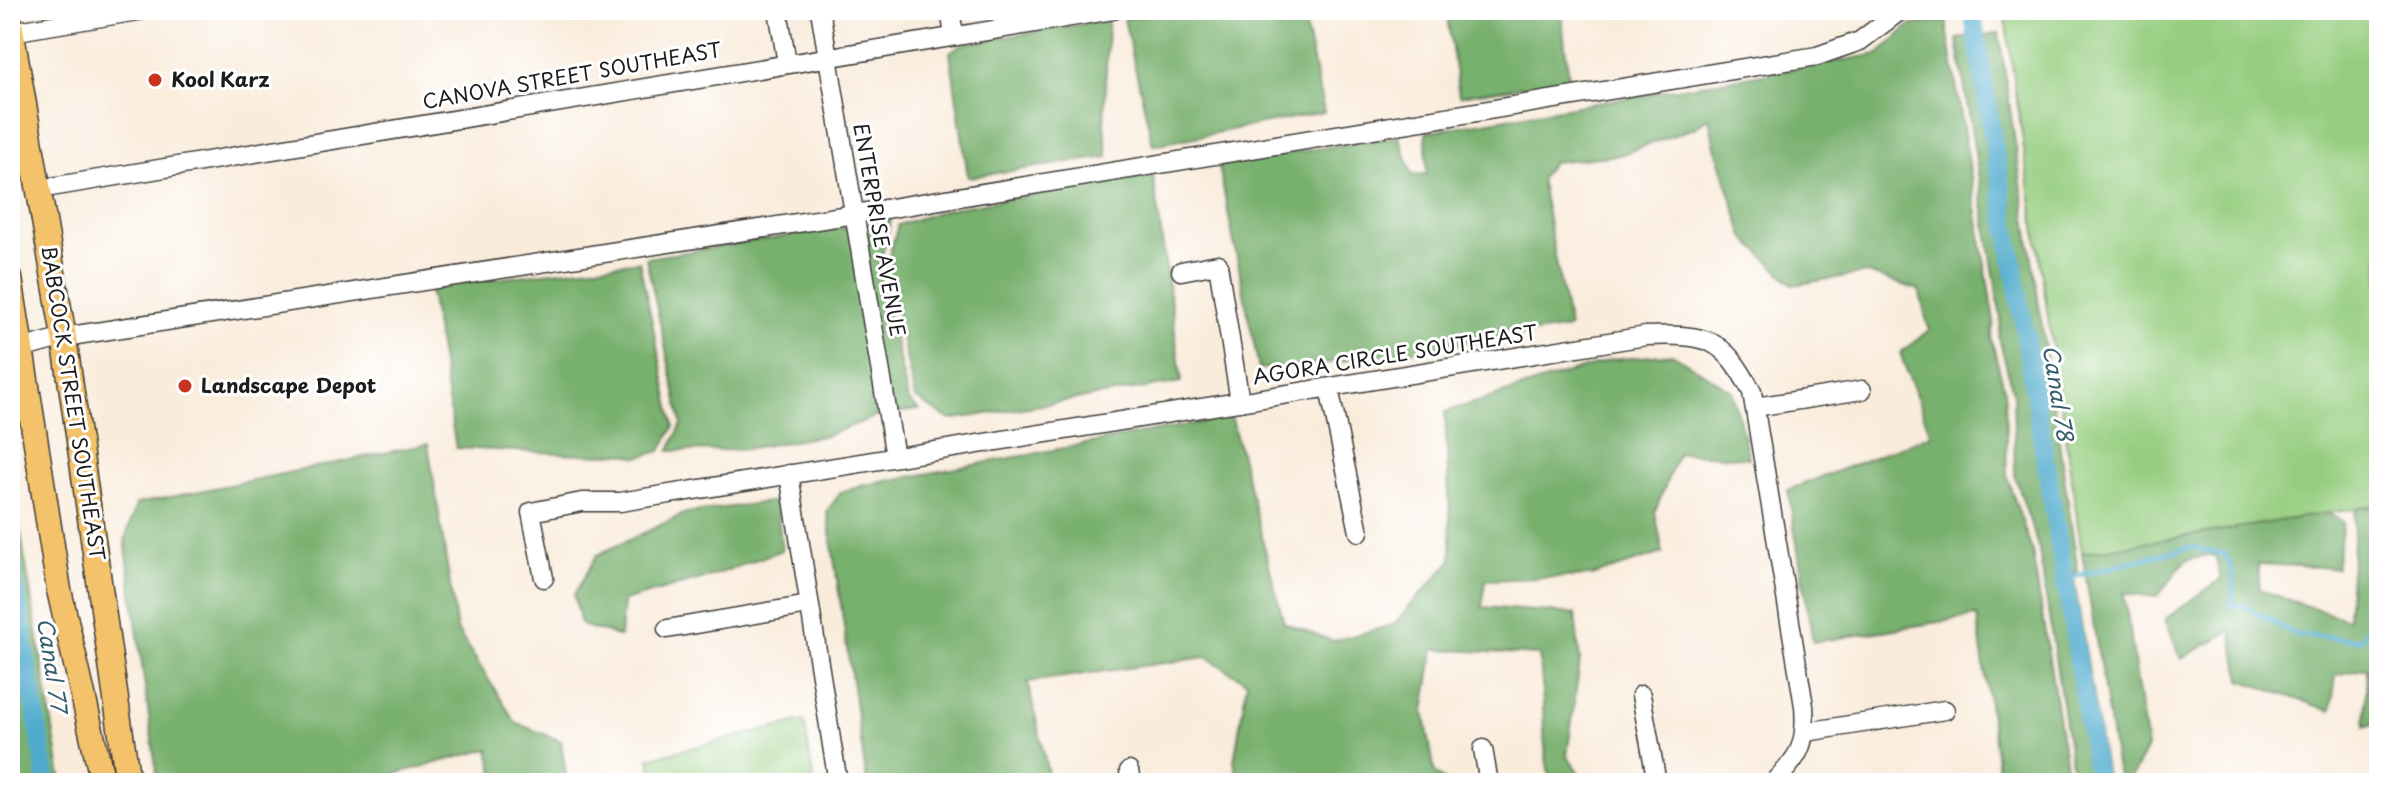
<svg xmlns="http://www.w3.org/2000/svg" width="2389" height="793" viewBox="0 0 2389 793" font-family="'Playpen Sans',sans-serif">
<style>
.green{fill:#95cd7f;stroke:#58744e;stroke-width:2}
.forest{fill:#78b06e;stroke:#4a6645;stroke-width:2}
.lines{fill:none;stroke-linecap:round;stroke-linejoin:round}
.stream{stroke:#50abce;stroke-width:5}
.canal{stroke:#50abce;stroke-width:18}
.minor-casing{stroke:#3d3b39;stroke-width:21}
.major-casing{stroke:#3d3b39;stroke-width:27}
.minor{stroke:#fff;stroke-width:18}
.major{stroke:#f3c26a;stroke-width:24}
.poi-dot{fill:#c8321e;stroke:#fff;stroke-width:3}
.labels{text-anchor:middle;stroke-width:6;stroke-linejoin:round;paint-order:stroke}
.street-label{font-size:20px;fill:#1c1c1c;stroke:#fff}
.poi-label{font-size:20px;font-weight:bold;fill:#1c1c1c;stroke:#fff;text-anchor:start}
.water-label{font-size:22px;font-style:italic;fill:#335c6c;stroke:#fff}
</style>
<rect width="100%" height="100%" fill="#fff"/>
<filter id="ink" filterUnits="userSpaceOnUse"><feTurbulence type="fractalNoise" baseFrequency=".0125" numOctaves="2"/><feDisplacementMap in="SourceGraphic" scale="16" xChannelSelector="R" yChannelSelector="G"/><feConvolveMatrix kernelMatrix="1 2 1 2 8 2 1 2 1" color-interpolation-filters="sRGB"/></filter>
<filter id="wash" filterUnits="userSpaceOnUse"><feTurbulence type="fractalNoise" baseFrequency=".006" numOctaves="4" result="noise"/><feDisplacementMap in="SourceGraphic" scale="32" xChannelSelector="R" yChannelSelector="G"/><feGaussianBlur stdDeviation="1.8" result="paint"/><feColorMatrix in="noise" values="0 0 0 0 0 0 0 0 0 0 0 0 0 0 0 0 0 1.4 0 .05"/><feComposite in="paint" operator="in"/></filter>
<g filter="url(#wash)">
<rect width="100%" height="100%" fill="#f9ecdb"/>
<g class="green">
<polygon points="2004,10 2379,10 2379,505 2082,553"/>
<polygon points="804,721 814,783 654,783 649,758"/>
</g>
<g class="forest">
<polygon points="1177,10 1302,10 1324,112 1153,145 1124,19"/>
<polygon points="1446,10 1561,10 1569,80 1459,96"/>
<polygon points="1108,20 1104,124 1108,157 968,177 950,52 962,44"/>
<path d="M1946,21L1994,321L1991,338L2005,392L2007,477L2032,551L2068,779C2043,783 2023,785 1999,777L1977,616L1813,642L1788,490L1931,435L1900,353L1929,330L1919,290L1867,273L1793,285L1744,237L1714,143L1709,117L1694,128L1619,155L1553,162L1540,178L1569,328L1314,365L1259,369L1219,167L1257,158L1399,136L1412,174H1427L1426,132L1879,54L1910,25Z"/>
<polygon points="1999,33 2078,571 2073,573 2107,783 2074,783 2039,550 2015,476 2013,392 1999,338 2001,319 1957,39"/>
<polygon points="1153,175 1182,382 950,420 915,398 886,266 898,225 947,209"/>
<polygon points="891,220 879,267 908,400 919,410 880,415 828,435 739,450 669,451 682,424 646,258"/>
<polygon points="639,261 674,426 661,451 638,457 620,453 598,455 456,448 429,287"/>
<path d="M1672,354L1732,391L1749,458L1678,453L1655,512L1663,553L1591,576L1486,580L1482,607L1575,614L1580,661L1567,756L1586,783H1551C1540,741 1546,698 1539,655L1434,649L1424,711L1435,773L1449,783H1239L1234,761L1247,682L1206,657L1028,682L1050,783H867L827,511L841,492L865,485L1231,417L1284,623L1333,641L1393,625L1452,560L1445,412L1610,360Z"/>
<polygon points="428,444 457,630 516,723 561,741 567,783 496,783 489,749 360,783 158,783 125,540 136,504"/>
<polygon points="10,469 62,783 10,783"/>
<polygon points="776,501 782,550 715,575 623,601 620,637 581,625 574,595 597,555 686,513"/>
<polygon points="2379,505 2379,722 2365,727 2367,668 2336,675 2331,711 2241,680 2231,631 2181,659 2165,619 2221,579 2215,555 2186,560 2157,597 2124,593 2147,748 2128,783 2119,783 2082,553 2328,513 2343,523 2336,568 2258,564 2260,590 2348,620 2355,509"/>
</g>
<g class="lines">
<polyline class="stream" points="2064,579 2191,547 2226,555 2234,578 2232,605 2245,606 2296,635 2360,640 2379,614"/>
<g class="canal">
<polyline points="1972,10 2098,783"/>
<polyline points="10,555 47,783"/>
</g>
</g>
</g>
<g filter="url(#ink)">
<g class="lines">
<g class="minor-casing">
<g id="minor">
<polyline points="778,10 787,63"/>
<polyline points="820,10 895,457"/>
<polyline points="950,10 954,35"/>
<polyline points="11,32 144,10"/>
<polyline points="39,189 1113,10"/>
<polyline points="1181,271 1218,264 1240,402"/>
<polyline points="10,352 64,337 855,214 1817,56 1860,41 1901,10"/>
<polyline points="1329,388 1359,532"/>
<polyline points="1755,407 1862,390"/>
<polyline points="789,474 838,783"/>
<path d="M544,578L531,512L582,502H620L1646,336C1707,334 1723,337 1752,392L1804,706C1807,746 1800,754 1774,783"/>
<polyline points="667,629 809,605"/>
<polyline points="1641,695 1657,783"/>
<polyline points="1806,732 1945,710"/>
<polyline points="1483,749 1489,783"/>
<polyline points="1129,771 1131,783"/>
</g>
</g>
<g class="major-casing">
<g id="major">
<polyline points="10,23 64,337 128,783"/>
<polyline points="10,278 59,590 103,783"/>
</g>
</g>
<use href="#minor" class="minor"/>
<use href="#major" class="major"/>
</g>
</g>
<g class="poi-dot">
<circle cx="155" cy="80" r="8"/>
<circle cx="185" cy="386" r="8"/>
</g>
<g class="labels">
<g class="street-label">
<text transform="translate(572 76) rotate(-10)" y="7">CANOVA STREET SOUTHEAST</text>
<text transform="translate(879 230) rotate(80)" y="7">ENTERPRISE AVENUE</text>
<text transform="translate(1395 355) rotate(-9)" y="7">AGORA CIRCLE SOUTHEAST</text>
<text transform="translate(73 403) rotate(81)" y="7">BABCOCK STREET SOUTHEAST</text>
</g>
<g class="poi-label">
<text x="171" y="87">Kool Karz</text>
<text x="201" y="393">Landscape Depot</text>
</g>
<g class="water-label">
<text transform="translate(2058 393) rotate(81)" y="8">Canal 78</text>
<text transform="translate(52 665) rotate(81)" y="8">Canal 77</text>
</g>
</g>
<rect width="2389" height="793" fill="none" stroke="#fff" stroke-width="40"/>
</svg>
